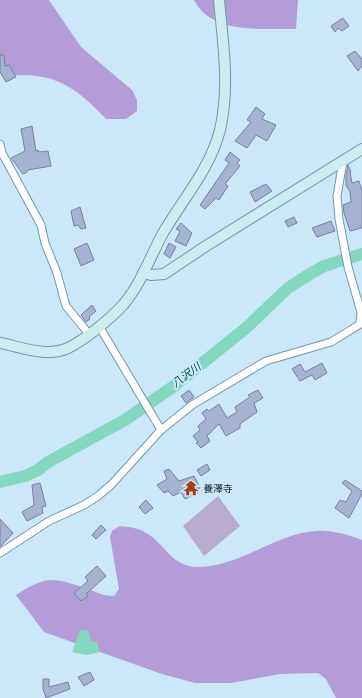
<svg xmlns="http://www.w3.org/2000/svg" width="362" height="698" viewBox="0 0 362 698" font-family="'Fira Sans','Noto Sans JP',sans-serif">
<style>
.green{fill:#b9aad2}
.forest{fill:#b49cd8}
.water{fill:#84d8c0}
.lines{fill:none;stroke-linecap:round;stroke-linejoin:round}
.river{stroke:#84d8c0;stroke-width:12}
.building{fill:#a6b2d3;stroke:#7781a1}
.street-casing{stroke:#7596ac;stroke-width:9}
.secondary-casing{stroke:#7596ac;stroke-width:12}
.street{stroke:#fff;stroke-width:7}
.secondary{stroke:#ccecf0;stroke-width:10}
.labels{text-anchor:middle;stroke-width:4;stroke-linejoin:round;paint-order:stroke}
.poi-label{font-size:10px;fill:#132129;stroke:#cbe7fa;text-anchor:start}
.water-label{font-size:11px;font-style:italic;fill:#085243;stroke:#cbe7fa}
</style>
<rect width="100%" height="100%" fill="#cbe7fa"/>
<polygon class="green" points="218,496 240,526 204,556 183,526"/>
<g class="forest">
<path d="M0,0H49L81,47L132,90L137,100V111L126,119H106C86,98 66,79 36,76C23,74 12,78 0,71Z"/>
<path d="M194,0H298L296,29C262,28 212,35 194,0Z"/>
<path d="M120,526C129,527 139,528 146,533C166,544 171,567 198,567C241,567 275,533 317,531C332,530 348,535 362,540V698H336L326,679L318,673L280,674L231,683H195L162,674L44,632L16,595C49,574 54,578 90,590C98,593 105,596 114,596L119,589L110,537L112,531Z"/>
</g>
<polygon class="water" points="80,630 88,631 91,641 97,642 99,649 97,653 86,655 72,652"/>
<g class="lines">
<polyline class="river" points="0,482 25,476 38,470 48,462 125,420 174,386 246,328 288,288 305,277 324,266 362,254"/>
</g>
<g class="building">
<polygon points="343,18 349,26 342,31 338,28 335,32 331,26"/>
<polygon points="355,51 362,59 362,66 358,71 347,56"/>
<polygon points="0,55 4,55 5,66 9,65 16,77 6,82 0,72"/>
<polygon points="256,107 265,114 262,119 276,125 267,141 256,135 247,148 235,141 251,122 247,120"/>
<polygon points="32,126 36,151 38,150 39,152 48,151 51,166 28,170 27,172 23,174 11,158 25,151 21,129"/>
<polygon points="230,152 240,160 237,163 240,166 225,184 228,186 219,200 216,198 205,209 200,205 229,163 225,160"/>
<polygon points="348,165 351,172 350,172 352,183 359,181 362,191 362,228 350,231 344,213 343,205 351,202 350,192 346,185 346,176"/>
<polygon points="266,184 272,191 255,202 250,192"/>
<polygon points="80,207 86,228 81,229 78,225 74,226 71,211"/>
<polygon points="294,217 297,223 288,227 285,221"/>
<polygon points="331,221 335,231 317,237 312,228"/>
<polygon points="181,223 192,233 186,246 175,241 180,231 176,229"/>
<polygon points="87,243 94,260 81,266 74,249"/>
<polygon points="169,243 176,247 170,258 164,254"/>
<polygon points="92,305 96,311 89,317 90,319 86,322 81,315"/>
<polygon points="322,363 327,373 315,380 312,375 300,381 292,369 300,364 305,372"/>
<polygon points="189,390 194,397 186,403 181,396"/>
<polygon points="258,390 263,398 254,403 257,412 240,424 240,428 226,436 219,424 207,436 210,441 201,448 196,443 198,442 193,436 200,430 198,426 206,419 202,413 207,409 209,411 219,404 227,418 237,412 235,407 250,397 248,395"/>
<polygon points="207,464 210,470 201,476 197,470"/>
<polygon points="169,469 179,481 194,476 200,488 197,489 199,492 185,499 181,492 173,496 168,491 164,493 157,485 167,479 164,471"/>
<polygon points="345,480 362,491 362,494 349,518 335,508 340,500 346,502 352,491 342,483"/>
<polygon points="40,483 46,506 42,507 43,513 27,521 22,512 34,505 32,485"/>
<polygon points="146,500 153,508 145,514 139,507"/>
<polygon points="0,519 13,533 0,547"/>
<polygon points="101,525 106,530 96,539 92,535"/>
<polygon points="97,566 106,576 86,594 88,596 81,601 74,593 88,581 85,577"/>
<polygon points="90,672 94,680 84,686 78,677"/>
<polygon points="43,679 49,679 49,687 68,682 70,689 46,698 43,689"/>
</g>
<g class="lines">
<g class="street-casing">
<g id="street">
<polyline points="0,144 2,153 41,225 45,243 57,273 66,306 89,334"/>
<polyline points="343,161 337,196 339,219 348,267 361,312 360,324"/>
<polyline points="99,326 161,430"/>
<polyline points="0,553 49,521 84,505 98,496 111,485 161,430 192,405 266,361 331,342 362,323"/>
</g>
</g>
<g class="secondary-casing">
<g id="secondary">
<polyline points="143,273 151,275 164,274 206,246 362,149"/>
<path d="M0,343C21,347 47,358 68,348C85,340 111,318 123,305C141,284 150,257 163,233C183,199 210,169 220,130C230,87 223,43 219,0"/>
</g>
</g>
<use href="#street" class="street"/>
<use href="#secondary" class="secondary"/>
</g>
<defs>
<g id="temple-bare" transform="scale(1.2)"><path d="M0-6L5-2H3V0L6.5 2.5H4V6H1.5V3h-3V6H-4V2.5H-6.5L-3 0V-2H-5Z" fill="#a43e17" stroke="#cbe7fa" stroke-width="2.5" paint-order="stroke"/></g>
</defs>
<g fill-rule="evenodd">
<use href="#temple-bare" x="191" y="488"/>
</g>
<g class="labels">
<g class="poi-label">
<text x="203" y="492">養澤寺</text>
</g>
<g class="water-label">
<text transform="translate(186 375) rotate(-37)" y="4">八沢川</text>
</g>
</g>
</svg>
